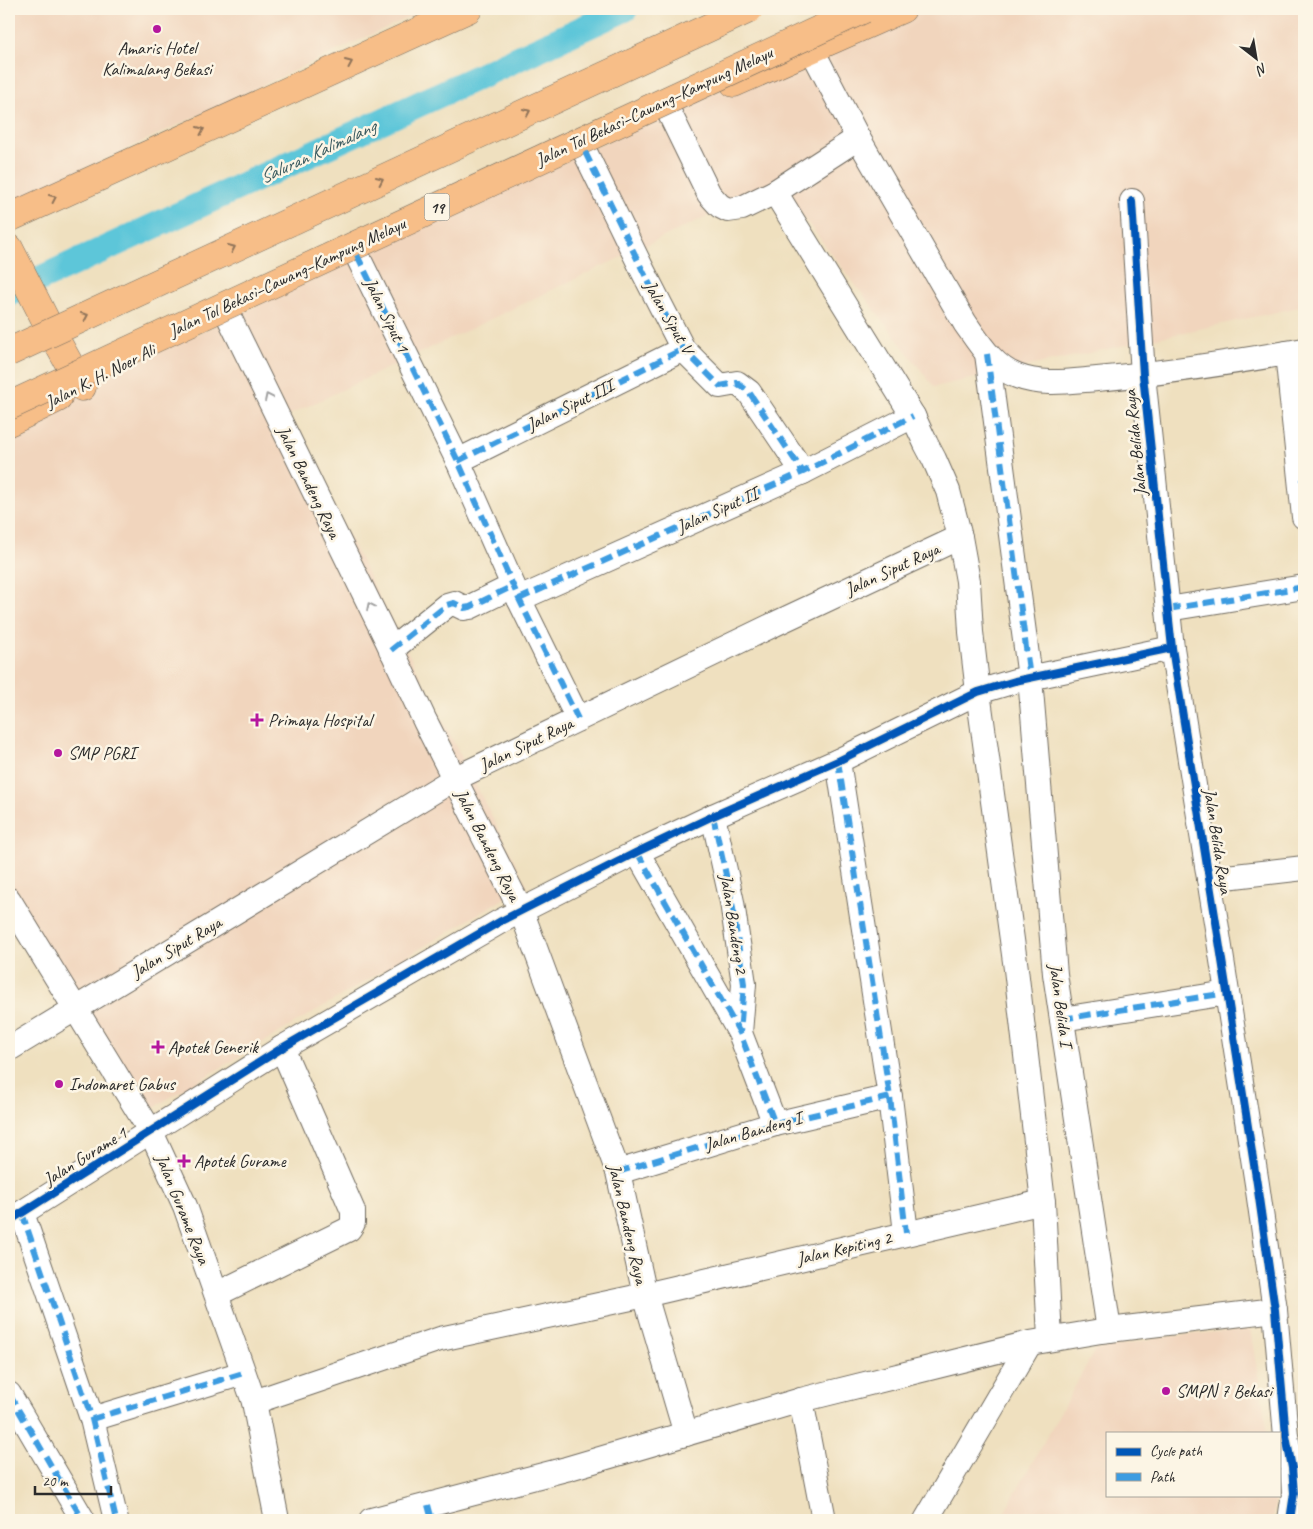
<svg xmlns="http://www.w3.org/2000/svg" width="1313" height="1529" viewBox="0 0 1313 1529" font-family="Caveat,sans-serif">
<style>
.built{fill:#f1d5bd}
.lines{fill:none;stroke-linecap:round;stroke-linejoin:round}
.canal{stroke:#5dc6d9;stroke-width:26}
.street-casing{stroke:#706a5f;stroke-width:26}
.primary-casing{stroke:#706a5f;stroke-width:29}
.street{stroke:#fff;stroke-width:24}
.primary{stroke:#f7be88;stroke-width:28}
.highway-bridge-casing{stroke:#706a5f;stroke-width:29;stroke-linecap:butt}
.highway-bridge{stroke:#f7be88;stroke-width:28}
.quiet{stroke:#3d9ce1;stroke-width:6;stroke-dasharray:12 6;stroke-linecap:butt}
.cycleway-casing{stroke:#fcf5e5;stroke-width:11}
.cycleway{stroke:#0057b8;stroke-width:8}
.oneway{stroke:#91745a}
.oneway2{stroke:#a0a0a0}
.poi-dot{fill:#b5179e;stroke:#fcf5e5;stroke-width:2}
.labels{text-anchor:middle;stroke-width:5;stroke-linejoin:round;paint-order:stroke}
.shield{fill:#fcf5e5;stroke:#6a6863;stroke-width:1}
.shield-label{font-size:16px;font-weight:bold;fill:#2b2b2b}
.poi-label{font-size:18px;fill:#2b2b2b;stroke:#fcf5e5;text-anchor:start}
.street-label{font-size:18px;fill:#2b2b2b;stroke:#fcf5e5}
.water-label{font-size:19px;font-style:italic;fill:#3a5a5f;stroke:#fcf5e5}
</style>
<rect width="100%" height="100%" fill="#fcf5e5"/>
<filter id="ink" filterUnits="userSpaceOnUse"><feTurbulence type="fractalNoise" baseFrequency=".02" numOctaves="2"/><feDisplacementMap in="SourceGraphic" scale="10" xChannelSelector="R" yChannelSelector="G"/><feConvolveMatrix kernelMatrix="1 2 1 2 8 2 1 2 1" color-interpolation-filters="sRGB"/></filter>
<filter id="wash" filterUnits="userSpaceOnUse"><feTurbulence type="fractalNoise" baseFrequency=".0096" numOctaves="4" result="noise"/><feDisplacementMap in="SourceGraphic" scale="20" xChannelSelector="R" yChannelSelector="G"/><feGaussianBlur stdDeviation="1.12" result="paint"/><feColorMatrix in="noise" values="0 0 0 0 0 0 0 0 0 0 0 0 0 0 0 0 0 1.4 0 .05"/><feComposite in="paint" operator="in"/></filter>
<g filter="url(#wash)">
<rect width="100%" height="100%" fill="#efe0bf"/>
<g class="built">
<polygon points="9,9 426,9 9,204"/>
<polygon points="902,9 1304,9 1304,306 934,387 777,183 287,416 527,885 141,1115 9,897 9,422 669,112"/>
<polygon points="1250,1329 1268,1433 1107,1433 1107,1495 1276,1495 1273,1520 1000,1520 1095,1350 1164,1337"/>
</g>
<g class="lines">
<polyline class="canal" points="9,293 625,9"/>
</g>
</g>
<g filter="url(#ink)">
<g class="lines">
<g class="street-casing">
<g id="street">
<path d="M812,50L858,138L965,323C979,343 993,367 1017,376C1042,386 1071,381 1097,379C1166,373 1235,362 1304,350"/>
<polyline points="669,112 709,194 720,206 728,210 742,208 775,192 858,138"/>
<polyline points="585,152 643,271 683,349 720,386 737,383 749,392 803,472"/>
<polyline points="775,192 913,416 926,444 934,459 948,491 960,537 968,581 971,632 978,692 1016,969 1043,1202 1050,1338"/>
<polyline points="1132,201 1143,375 1172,648 1216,922 1257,1184 1275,1310 1286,1436 1292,1468 1294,1493 1290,1520"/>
<polyline points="357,255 458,461 519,599 578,719"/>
<polyline points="227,313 387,640 425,721 521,910 618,1172 645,1295 686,1434"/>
<polyline points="1287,353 1304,517"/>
<polyline points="987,354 1030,678 1055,974 1109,1330"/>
<polyline points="458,461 683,349"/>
<polyline points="519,599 803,472 913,416"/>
<polyline points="1168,609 1304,587"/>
<polyline points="391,650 447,605 454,603 464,608 470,607 513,586"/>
<polyline points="838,761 890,1097 906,1233"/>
<polyline points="713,816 732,902 744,984 740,1033"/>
<polyline points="637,852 740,1033 775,1124"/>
<polyline points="1209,879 1304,868"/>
<polyline points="9,900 151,1132 185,1206 254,1402 277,1520"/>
<polyline points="1062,1019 1227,993"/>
<polyline points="9,1049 454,779 779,622 960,537"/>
<polyline points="618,1172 775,1124 890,1097"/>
<polyline points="22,1213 92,1419 116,1520"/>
<polyline points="9,1221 282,1048 501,921 637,852 713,816 838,761 978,692 1015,681 1172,648"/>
<polyline points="217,1294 349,1229 353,1223 353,1211 282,1048"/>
<polyline points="9,1394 83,1520"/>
<polyline points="801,1400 824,1520"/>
<polyline points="254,1402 440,1339 645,1295 1043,1202"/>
<polyline points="92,1419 243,1373"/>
<polyline points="371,1520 566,1469 801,1400 1030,1343 1101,1331 1275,1310"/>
<polyline points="926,1520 1030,1343"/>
</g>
</g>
<g class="primary-casing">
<g id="primary">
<polyline points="734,83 902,9"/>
<polyline points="9,218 468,9"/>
<polyline points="9,248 51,331 82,387"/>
<polyline points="9,422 58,398"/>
</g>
</g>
<use href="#street" class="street"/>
<use href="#primary" class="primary"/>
<g class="highway-bridge-casing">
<g id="highway-bridge">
<polyline points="9,352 749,9"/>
<polyline points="9,406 864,9"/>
</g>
</g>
<use href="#highway-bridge" class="highway-bridge"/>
<g class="quiet">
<polyline points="585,152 643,271 683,349 720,386 737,383 749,392 803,472"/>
<polyline points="357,255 458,461 519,599 578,719"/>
<polyline points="987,354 1030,678"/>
<polyline points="458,461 683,349"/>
<polyline points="1300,482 1304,482"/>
<polyline points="519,599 803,472 913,416"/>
<polyline points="1168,609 1304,587"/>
<polyline points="391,650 447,605 454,603 464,608 470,607 513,586"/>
<polyline points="838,761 890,1097 906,1233"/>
<polyline points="713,816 732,902 744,984 740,1033"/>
<polyline points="637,852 740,1033 775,1124"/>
<polyline points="1062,1019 1227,993"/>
<polyline points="618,1172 775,1124 890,1097"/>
<polyline points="22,1213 92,1419 116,1520"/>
<polyline points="9,1394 83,1520"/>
<polyline points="92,1419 243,1373"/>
<polyline points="428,1505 432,1520"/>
</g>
<g class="cycleway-casing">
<g id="cycleway">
<polyline points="1132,201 1143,375 1172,648 1216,922 1257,1184 1275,1310 1286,1436 1292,1468 1294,1493 1290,1520"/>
<polyline points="9,1221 282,1048 501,921 637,852 713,816 838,761 978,692 1015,681 1172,648"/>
</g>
</g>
<use href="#cycleway" class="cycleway"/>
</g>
<defs><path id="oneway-chevron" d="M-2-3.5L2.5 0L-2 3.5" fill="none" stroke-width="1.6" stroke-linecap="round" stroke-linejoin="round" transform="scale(1.25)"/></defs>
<g class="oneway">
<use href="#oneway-chevron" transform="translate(349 63) rotate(-24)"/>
<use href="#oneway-chevron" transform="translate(527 112) rotate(-25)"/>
<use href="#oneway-chevron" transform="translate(201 130) rotate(-24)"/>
<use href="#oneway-chevron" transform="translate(380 180) rotate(-25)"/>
<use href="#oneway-chevron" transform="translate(53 198) rotate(-25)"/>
<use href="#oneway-chevron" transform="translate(232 248) rotate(-25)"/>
<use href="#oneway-chevron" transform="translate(85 316) rotate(-25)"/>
</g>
<g class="oneway2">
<use href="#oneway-chevron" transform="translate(268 397) rotate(-116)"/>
<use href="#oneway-chevron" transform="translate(370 606) rotate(-116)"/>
</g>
</g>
<g class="poi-dot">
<circle cx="157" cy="29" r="5"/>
<path d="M254.5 712.5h5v5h5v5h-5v5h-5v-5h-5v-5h5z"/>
<circle cx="58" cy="753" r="5"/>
<path d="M155.5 1039.5h5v5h5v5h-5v5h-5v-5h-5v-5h5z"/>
<circle cx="59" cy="1084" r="5"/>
<path d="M181.5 1153.5h5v5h5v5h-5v5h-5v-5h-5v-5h5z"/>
<circle cx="1166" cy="1391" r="5"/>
</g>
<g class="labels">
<rect class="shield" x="424.5" y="193.5" width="25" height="27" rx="4"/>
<g class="shield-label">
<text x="437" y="213">19</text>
</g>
<g class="poi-label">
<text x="157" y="54" text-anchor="middle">Amaris Hotel<tspan x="157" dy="21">Kalimalang Bekasi</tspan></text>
<text x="268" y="726">Primaya Hospital</text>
<text x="68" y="759">SMP PGRI</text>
<text x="168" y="1053">Apotek Generik</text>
<text x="69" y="1090">Indomaret Gabus</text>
<text x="194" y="1167">Apotek Gurame</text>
<text x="1176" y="1397">SMPN 7 Bekasi</text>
</g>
<g class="street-label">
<text transform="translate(654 106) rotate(-25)" y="6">Jalan Tol Bekasi–Cawang–Kampung Melayu</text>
<text transform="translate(287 277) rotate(-25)" y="6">Jalan Tol Bekasi–Cawang–Kampung Melayu</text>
<text transform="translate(387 315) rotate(64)" y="6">Jalan Siput 1</text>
<text transform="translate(669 317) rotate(60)" y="6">Jalan Siput V</text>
<text transform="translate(100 376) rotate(-27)" y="6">Jalan K. H. Noer Ali</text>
<text transform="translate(570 405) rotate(-26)" y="6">Jalan Siput III</text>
<text transform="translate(1135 443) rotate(-96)" y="6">Jalan Belida Raya</text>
<text transform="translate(309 482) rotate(64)" y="6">Jalan Bandeng Raya</text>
<text transform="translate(717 510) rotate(-24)" y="6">Jalan Siput II</text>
<text transform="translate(892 569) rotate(-25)" y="6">Jalan Siput Raya</text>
<text transform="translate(526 744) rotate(-26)" y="6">Jalan Siput Raya</text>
<text transform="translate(1218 841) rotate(81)" y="6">Jalan Belida Raya</text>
<text transform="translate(488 845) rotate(63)" y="6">Jalan Bandeng Raya</text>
<text transform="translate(734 924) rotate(81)" y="6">Jalan Bandeng 2</text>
<text transform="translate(176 947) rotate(-31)" y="6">Jalan Siput Raya</text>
<text transform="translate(1061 1005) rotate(82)" y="6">Jalan Belida I</text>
<text transform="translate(753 1131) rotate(-16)" y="6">Jalan Bandeng I</text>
<text transform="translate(85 1156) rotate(-32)" y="6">Jalan Gurame 1</text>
<text transform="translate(183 1209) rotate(68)" y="6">Jalan Gurame Raya</text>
<text transform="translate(628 1224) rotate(77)" y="6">Jalan Bandeng Raya</text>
<text transform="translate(844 1248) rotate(-13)" y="6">Jalan Kepiting 2</text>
</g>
<g class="water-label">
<text transform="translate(317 151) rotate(-25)" y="7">Saluran Kalimalang</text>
</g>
</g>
<rect width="1313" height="1529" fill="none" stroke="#fcf5e5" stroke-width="30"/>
<rect x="1106" y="1432" width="175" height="65" fill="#fcf5e5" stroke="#a8a49b"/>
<rect x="1116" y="1448" width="25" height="8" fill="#0057b8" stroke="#a8a49b"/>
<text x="1150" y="1456" font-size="15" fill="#2b2b2b">Cycle path</text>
<rect x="1116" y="1473" width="25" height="8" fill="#3d9ce1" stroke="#a8a49b"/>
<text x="1150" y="1482" font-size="15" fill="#2b2b2b">Path</text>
<g transform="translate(1256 58) rotate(149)" stroke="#fcf5e5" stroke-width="4" paint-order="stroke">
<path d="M0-4L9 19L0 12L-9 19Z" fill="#2b2b2b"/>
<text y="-8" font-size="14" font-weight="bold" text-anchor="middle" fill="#2b2b2b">N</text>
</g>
<path d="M35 1486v8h76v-8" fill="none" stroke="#2b2b2b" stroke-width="2.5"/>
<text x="42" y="1486" font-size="15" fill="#2b2b2b" stroke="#fcf5e5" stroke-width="4" paint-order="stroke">20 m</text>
</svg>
